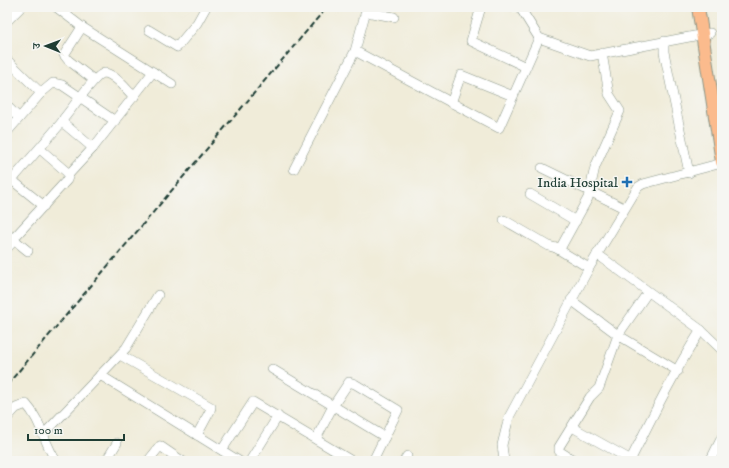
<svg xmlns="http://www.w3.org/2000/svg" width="729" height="468" viewBox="0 0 729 468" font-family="'IM FELL DW Pica','Noto Serif Devanagari',serif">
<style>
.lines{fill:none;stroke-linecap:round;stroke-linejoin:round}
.minor-casing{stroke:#889486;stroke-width:10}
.major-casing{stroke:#889486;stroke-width:14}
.minor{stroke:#fff;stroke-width:9}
.major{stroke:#fbbb8d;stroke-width:12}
.rail{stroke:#1f3d34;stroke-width:2;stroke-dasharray:6 3;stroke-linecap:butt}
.poi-dot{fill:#1f6fb2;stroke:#f6f6f2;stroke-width:1.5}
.labels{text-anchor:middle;stroke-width:3;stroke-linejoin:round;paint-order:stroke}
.poi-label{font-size:14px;fill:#1f3d34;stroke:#f6f6f2;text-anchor:end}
</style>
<rect width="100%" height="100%" fill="#f6f6f2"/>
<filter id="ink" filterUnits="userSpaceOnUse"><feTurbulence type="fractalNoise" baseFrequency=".025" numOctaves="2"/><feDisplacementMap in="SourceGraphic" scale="8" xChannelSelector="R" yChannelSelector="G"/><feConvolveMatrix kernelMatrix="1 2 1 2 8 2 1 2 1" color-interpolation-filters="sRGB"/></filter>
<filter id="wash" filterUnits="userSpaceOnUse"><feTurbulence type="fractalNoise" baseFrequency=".012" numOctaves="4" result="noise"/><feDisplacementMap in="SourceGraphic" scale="16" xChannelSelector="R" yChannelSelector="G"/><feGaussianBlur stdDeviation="0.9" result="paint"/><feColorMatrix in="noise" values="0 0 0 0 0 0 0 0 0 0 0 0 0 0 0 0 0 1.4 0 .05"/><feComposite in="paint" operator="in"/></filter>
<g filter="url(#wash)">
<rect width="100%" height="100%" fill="#f0ecd9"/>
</g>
<g filter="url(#ink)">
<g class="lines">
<g class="minor-casing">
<g id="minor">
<polyline points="481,7 471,41 526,67"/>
<polyline points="512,7 521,9 539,38"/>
<polyline points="366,12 394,17"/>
<polyline points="7,21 21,7"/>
<polyline points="82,27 64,55 68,60 94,80"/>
<polyline points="149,30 177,47 197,23 206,7"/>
<polyline points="664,41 664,52 689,173"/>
<polyline points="355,51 499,128 539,38 590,56 710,33"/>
<polyline points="7,60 41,93"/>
<polyline points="153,72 172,84"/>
<polyline points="451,103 461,75 513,96"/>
<polyline points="7,106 19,118"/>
<polyline points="62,122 93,148"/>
<polyline points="7,132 41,93 53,83 62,85 115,121"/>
<polyline points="40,149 69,174"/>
<polyline points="542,168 624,208"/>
<polyline points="294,169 355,51 367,7"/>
<polyline points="8,177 44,206"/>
<path d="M12,180L62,122L64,118C71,110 97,72 105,73C116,75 127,90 134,97"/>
<polyline points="530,194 576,221"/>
<polyline points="504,220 549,246 556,248 561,247 588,198 595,167 620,111 609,94 602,53"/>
<polyline points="7,234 28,251"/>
<polyline points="13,239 67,180 69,174 93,148 153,72 82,27 56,7"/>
<polyline points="7,248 15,240"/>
<polyline points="556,248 589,268"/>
<path d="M597,254L701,330C674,372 652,417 630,461"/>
<polyline points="571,300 618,335 678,371"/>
<polyline points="701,330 722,350"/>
<polyline points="120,355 211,407 210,411 197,435"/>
<polyline points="272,369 385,437"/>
<polyline points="100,375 239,461"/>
<path d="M7,418L16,408L26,404C41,420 44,443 56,461"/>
<polyline points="572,427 633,461"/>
<polyline points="43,435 126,348 158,295"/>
<polyline points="316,439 333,406 349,382 355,384 398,410 373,461"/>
<polyline points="222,450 253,402 352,461"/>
<polyline points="106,461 117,443"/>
<polyline points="148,461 160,446 182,461"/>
<polyline points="250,461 278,416"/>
<polyline points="404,461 407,456"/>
<polyline points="504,461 502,445 509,417 589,268 638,187 643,184 722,163"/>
<polyline points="575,461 559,451 559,447 590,397 599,388 618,335 648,292"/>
<polyline points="710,461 722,437"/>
</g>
</g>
<g class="major-casing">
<polyline id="major" points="698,7 722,162"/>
</g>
<use href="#minor" class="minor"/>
<use href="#major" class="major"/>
<polyline class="rail" points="7,385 327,7"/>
</g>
</g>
<path class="poi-dot" d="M625 176h4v4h4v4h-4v4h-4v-4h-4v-4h4z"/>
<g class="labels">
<g class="poi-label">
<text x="618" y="187">India Hospital</text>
</g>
</g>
<rect width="729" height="468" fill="none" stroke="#f6f6f2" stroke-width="24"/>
<g transform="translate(46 46) rotate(271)" stroke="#f6f6f2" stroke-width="3" paint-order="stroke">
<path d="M0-3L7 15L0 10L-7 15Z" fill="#1f3d34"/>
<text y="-6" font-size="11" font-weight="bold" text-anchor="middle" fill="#1f3d34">उ</text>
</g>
<path d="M28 434v6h96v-6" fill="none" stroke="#1f3d34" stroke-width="2"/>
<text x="34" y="434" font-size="12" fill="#1f3d34" stroke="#f6f6f2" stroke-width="3" paint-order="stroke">100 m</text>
</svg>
